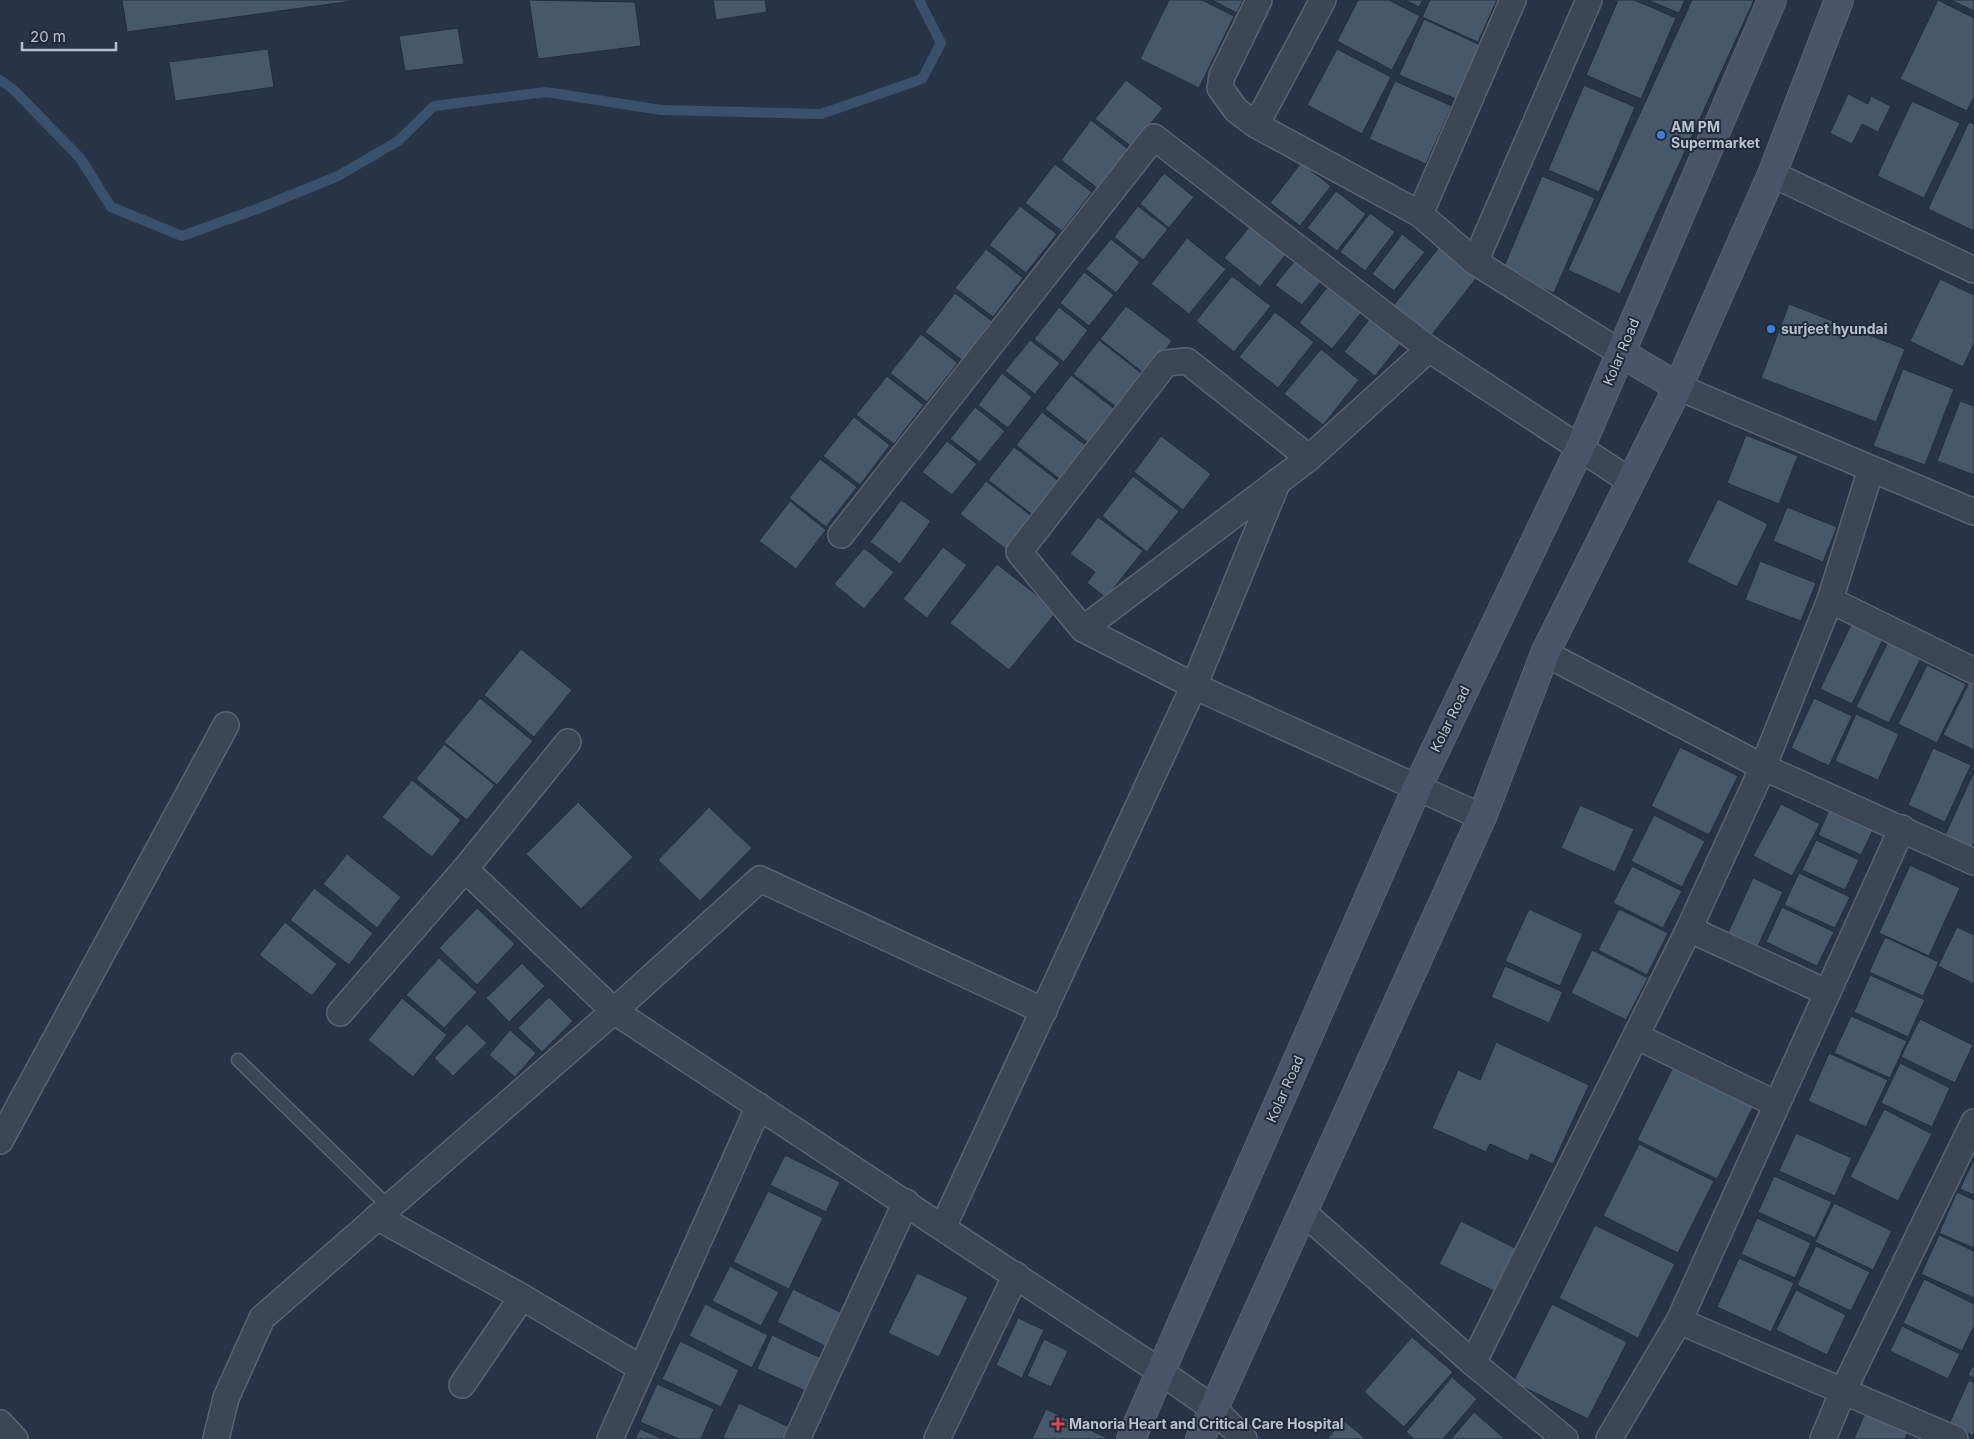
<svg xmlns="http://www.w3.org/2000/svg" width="1974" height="1439" viewBox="0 0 1974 1439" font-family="Inter,sans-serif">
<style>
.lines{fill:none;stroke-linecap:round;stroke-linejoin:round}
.stream{stroke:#3a516d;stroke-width:10}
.building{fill:#47586a;stroke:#222d3c}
.service-casing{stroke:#5a6472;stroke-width:15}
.minor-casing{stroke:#5a6472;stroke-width:28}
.secondary-casing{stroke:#5a6472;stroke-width:30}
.service{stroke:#3b4655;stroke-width:12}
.minor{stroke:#3b4655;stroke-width:25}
.secondary{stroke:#495568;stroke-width:28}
.shop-dot{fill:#3f7fe0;stroke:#202b3a;stroke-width:2}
.health-dot{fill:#e0444e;stroke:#202b3a;stroke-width:2}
.labels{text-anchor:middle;stroke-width:4;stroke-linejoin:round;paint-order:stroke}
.poi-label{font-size:14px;font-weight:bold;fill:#b9c2ce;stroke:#202b3a;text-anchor:start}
.street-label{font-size:14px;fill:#b9c2ce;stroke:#202b3a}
</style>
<rect width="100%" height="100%" fill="#273445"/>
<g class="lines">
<polyline class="stream" points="0,80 13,89 80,158 111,207 182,236 257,209 338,176 398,141 434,106 546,92 661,110 821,114 922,79 941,43 919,0"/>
</g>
<g class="building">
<polygon points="122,0 360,0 127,32"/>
<polygon points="529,0 635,2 641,46 538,59"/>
<polygon points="713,0 765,0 767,12 716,20"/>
<polygon points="1169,0 1202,0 1234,16 1199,88 1140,59"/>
<polygon points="1212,0 1243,0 1237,13"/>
<polygon points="1358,0 1389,0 1420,16 1392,70 1337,41"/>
<polygon points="1405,0 1423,0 1419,7"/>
<polygon points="1430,0 1497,0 1478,42 1422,17"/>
<polygon points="1618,0 1634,0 1676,18 1641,99 1586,75"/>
<polygon points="1648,0 1685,0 1679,13"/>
<polygon points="1692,0 1754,0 1620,294 1568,270"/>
<polygon points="1938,0 1974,18 1974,97 1967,111 1900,79"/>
<polygon points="1951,0 1974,0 1974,11"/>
<polygon points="1424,19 1480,45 1456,99 1399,75"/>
<polygon points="458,28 464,64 405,71 399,36"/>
<polygon points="268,49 274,87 175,101 169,62"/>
<polygon points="1337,49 1391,77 1362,134 1307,105"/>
<polygon points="1126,80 1163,108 1132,147 1095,119"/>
<polygon points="1395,81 1452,106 1426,164 1369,139"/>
<polygon points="1584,85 1635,107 1599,192 1548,170"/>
<polygon points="1848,94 1868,104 1871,96 1891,106 1878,132 1862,124 1852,144 1830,133"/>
<polygon points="1912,101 1960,123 1924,198 1877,176"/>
<polygon points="1091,120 1128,149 1097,188 1061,160"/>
<polygon points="1969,122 1974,124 1974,231 1928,209"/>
<polygon points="1301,163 1331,186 1300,226 1270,203"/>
<polygon points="1055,164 1092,192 1062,231 1025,203"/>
<polygon points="1164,173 1194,197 1169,228 1140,204"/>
<polygon points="1542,176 1595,198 1554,293 1502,271"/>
<polygon points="1336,191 1366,214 1337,251 1307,228"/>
<polygon points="1020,206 1057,234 1026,273 989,245"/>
<polygon points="1138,206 1168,229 1143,260 1114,237"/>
<polygon points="1370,213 1395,232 1365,271 1340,252"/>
<polygon points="1251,225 1287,253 1260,287 1224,258"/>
<polygon points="1402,234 1425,252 1394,291 1372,274"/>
<polygon points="1187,238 1226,269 1189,314 1151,284"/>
<polygon points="1111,239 1140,262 1116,293 1086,269"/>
<polygon points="1440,246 1478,276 1431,336 1393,306"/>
<polygon points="986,249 1023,278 993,317 955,288"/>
<polygon points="1297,258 1323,279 1302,305 1275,285"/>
<polygon points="1084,272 1114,295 1089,326 1060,303"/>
<polygon points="1232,276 1271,306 1234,352 1196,321"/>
<polygon points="1940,279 1974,295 1974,343 1963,367 1910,341"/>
<polygon points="1329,285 1362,312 1332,349 1299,323"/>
<polygon points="955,293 992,321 962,360 925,332"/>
<polygon points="1789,304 1905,349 1876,422 1761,378"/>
<polygon points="1126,306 1172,341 1146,375 1100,339"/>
<polygon points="1059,307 1088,330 1064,362 1034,339"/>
<polygon points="1275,312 1314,342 1278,388 1239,357"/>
<polygon points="1374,313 1405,338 1375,376 1344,352"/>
<polygon points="921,334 958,363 927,402 890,373"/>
<polygon points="1030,340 1060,363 1035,394 1005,371"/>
<polygon points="1099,340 1145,376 1119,409 1073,374"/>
<polygon points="1321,349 1359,380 1323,425 1284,394"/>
<polygon points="1903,369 1954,389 1925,465 1873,446"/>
<polygon points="1002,373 1032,397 1008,428 978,405"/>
<polygon points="1071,375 1117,411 1091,445 1045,409"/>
<polygon points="887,376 924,405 894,444 856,415"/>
<polygon points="1960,401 1974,406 1974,475 1937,461"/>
<polygon points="975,407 1005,431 980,462 950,439"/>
<polygon points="1042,412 1088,447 1062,481 1016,445"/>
<polygon points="854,417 890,445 860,485 823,456"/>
<polygon points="1746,435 1798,456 1779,504 1727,483"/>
<polygon points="1161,436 1211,474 1183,510 1134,472"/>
<polygon points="947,441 977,464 952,495 922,472"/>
<polygon points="1014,447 1060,482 1034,516 988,480"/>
<polygon points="820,459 857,487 826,527 789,498"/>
<polygon points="1133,476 1179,511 1147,552 1102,516"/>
<polygon points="986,481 1033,517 1007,550 960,514"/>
<polygon points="1718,499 1768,524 1737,587 1687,562"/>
<polygon points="901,500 931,521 900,564 870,542"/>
<polygon points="790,501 826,530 796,569 759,541"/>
<polygon points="1787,507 1837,527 1823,562 1773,541"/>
<polygon points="1098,517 1143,551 1106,598 1087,583 1095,572 1070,554"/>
<polygon points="943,547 967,565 927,618 903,599"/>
<polygon points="864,548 894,572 864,609 834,584"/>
<polygon points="1760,561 1816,583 1801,621 1745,600"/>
<polygon points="997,564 1057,611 1009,670 950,623"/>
<polygon points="1852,623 1883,639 1852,704 1820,689"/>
<polygon points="1888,642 1921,658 1889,723 1856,707"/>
<polygon points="521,649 572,690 534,737 484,695"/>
<polygon points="1927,665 1966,684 1937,743 1898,724"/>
<polygon points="1974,673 1974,750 1943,735"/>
<polygon points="480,698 533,741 497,785 444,742"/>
<polygon points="1814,698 1852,716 1829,766 1791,748"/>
<polygon points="1856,714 1899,734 1878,780 1835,761"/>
<polygon points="444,744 495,785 467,820 416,779"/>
<polygon points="1680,747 1738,776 1709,835 1651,806"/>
<polygon points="1933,748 1971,765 1945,822 1908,805"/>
<polygon points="1974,772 1974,843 1972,847 1945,835"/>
<polygon points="412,780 461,820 432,857 382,817"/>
<polygon points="578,802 633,857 581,909 526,854"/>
<polygon points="1781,804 1820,824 1792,876 1753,856"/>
<polygon points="1580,805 1634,829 1615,872 1561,848"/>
<polygon points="709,807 752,848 700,901 658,860"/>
<polygon points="1829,810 1873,830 1861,855 1818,835"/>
<polygon points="1654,815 1705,841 1682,887 1631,861"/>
<polygon points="1816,840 1859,860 1845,890 1802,870"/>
<polygon points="347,854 401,897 377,928 323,884"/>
<polygon points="1910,865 1960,888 1929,956 1879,933"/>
<polygon points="1632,866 1682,891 1663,928 1613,903"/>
<polygon points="1799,873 1850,897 1835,928 1784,905"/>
<polygon points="1753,878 1783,892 1756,950 1726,937"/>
<polygon points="314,888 373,933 349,965 290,920"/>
<polygon points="1782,907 1834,932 1817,966 1766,942"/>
<polygon points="477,908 515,944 477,985 439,948"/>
<polygon points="1529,909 1583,934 1560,986 1505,961"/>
<polygon points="1619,909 1668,933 1647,975 1598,950"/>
<polygon points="285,922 337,964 312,996 259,955"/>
<polygon points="1957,927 1974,935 1974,984 1938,966"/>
<polygon points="1885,937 1939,962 1923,996 1869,972"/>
<polygon points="1592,950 1648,978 1626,1020 1571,993"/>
<polygon points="439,958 477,992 444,1028 406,995"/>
<polygon points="522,963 545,986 509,1022 486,998"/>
<polygon points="1505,966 1563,992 1549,1023 1491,997"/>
<polygon points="1870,975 1925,1000 1908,1037 1854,1012"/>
<polygon points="549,997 573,1021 542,1052 518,1028"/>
<polygon points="402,998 447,1035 413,1077 368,1040"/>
<polygon points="1851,1016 1907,1041 1890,1078 1834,1053"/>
<polygon points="1920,1019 1973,1045 1955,1083 1901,1057"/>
<polygon points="467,1024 487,1043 453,1076 434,1058"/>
<polygon points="510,1030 536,1053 515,1077 489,1055"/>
<polygon points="1496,1042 1589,1085 1553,1164 1531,1154 1528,1161 1490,1144 1486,1152 1432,1128 1458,1070 1480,1080"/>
<polygon points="1829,1053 1888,1080 1866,1127 1808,1101"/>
<polygon points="1900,1063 1950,1088 1932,1127 1881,1103"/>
<polygon points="1674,1065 1754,1105 1717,1179 1637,1140"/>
<polygon points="1884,1109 1932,1134 1898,1201 1850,1177"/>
<polygon points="1796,1133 1852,1158 1835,1196 1779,1171"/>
<polygon points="1639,1144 1714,1181 1678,1253 1603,1216"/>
<polygon points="785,1155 840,1182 826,1212 770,1185"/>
<polygon points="1974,1159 1974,1195 1960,1189"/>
<polygon points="1774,1176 1832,1202 1815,1238 1758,1212"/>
<polygon points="768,1191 823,1218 789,1289 733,1262"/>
<polygon points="1957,1192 1974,1200 1974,1248 1939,1233"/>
<polygon points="1834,1203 1892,1231 1873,1270 1815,1242"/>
<polygon points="1757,1218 1811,1243 1795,1278 1741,1254"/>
<polygon points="1461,1221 1519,1250 1498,1293 1439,1264"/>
<polygon points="1595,1225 1675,1264 1638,1338 1559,1298"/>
<polygon points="1939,1235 1974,1251 1974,1298 1921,1274"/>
<polygon points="1816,1246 1870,1272 1851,1311 1797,1285"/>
<polygon points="1739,1258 1794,1283 1771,1332 1717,1307"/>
<polygon points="730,1266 779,1292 761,1326 712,1301"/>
<polygon points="917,1273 968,1297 939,1357 888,1333"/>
<polygon points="1924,1279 1974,1304 1974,1326 1962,1351 1903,1323"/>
<polygon points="793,1289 850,1317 833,1350 777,1322"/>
<polygon points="1796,1290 1846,1315 1827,1355 1776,1330"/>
<polygon points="705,1304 768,1335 752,1368 689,1336"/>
<polygon points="1552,1304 1627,1342 1588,1419 1513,1382"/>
<polygon points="1018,1318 1044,1330 1022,1378 996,1365"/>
<polygon points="1902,1326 1960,1354 1948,1379 1890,1351"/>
<polygon points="772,1335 825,1360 810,1393 757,1369"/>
<polygon points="1412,1337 1453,1372 1404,1427 1364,1392"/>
<polygon points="1044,1339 1068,1351 1051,1387 1027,1376"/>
<polygon points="680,1341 739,1370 721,1407 662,1379"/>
<polygon points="1974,1364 1974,1378 1968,1375"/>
<polygon points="1452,1377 1477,1399 1443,1439 1414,1439 1406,1432"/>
<polygon points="1969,1380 1974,1383 1974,1436 1949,1424"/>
<polygon points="657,1384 714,1409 701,1439 679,1439 640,1422"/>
<polygon points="739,1403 791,1428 785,1439 727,1439 723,1437"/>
<polygon points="1046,1409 1109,1439 1032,1439"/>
<polygon points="1866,1411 1909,1430 1905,1439 1854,1439"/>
<polygon points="1474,1412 1505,1439 1451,1439"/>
<polygon points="1343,1420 1366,1439 1327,1439"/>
<polygon points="640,1429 663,1439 635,1439"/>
</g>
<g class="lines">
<g class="service-casing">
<polyline id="service" points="238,1060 389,1207"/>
</g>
<g class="minor-casing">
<g id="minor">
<polyline points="1259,0 1222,76 1220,88 1236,110 1256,125 1420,214 1475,262 1621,353"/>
<polyline points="1256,125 1323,0"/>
<polyline points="1772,174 1974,270"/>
<polyline points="1420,214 1513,0"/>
<polyline points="1475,262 1589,0"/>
<polyline points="1429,349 1309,458 1083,629 1194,686 1482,817"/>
<polyline points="1678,387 1974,512"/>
<polyline points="841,535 1154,137 1429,349 1630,481"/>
<polyline points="1830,600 1974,671"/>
<polyline points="1083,629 1019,552 1166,363 1187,361 1309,458"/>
<polyline points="1546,651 1552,657 1763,767 1974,862"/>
<polyline points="465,869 614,1011 1161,1372 1214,1409 1244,1439"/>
<polyline points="1689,929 1826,992"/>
<polyline points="340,1013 465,869 568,742"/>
<polyline points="1636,1036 1776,1104"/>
<polyline points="0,1141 226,725"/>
<polyline points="1303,1212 1473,1363 1565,1439"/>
<polyline points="377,1217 522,1297 641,1368"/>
<polyline points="943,1227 1194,686 1278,481"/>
<polyline points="1679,1321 1955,1439"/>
<polyline points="1473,1363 1689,929 1763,767 1830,600 1871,469"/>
<polyline points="462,1385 522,1297"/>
<polyline points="0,1423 15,1439"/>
<polyline points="216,1439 226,1398 262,1318 614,1011 760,879 1044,1011"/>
<polyline points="610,1439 759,1106"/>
<polyline points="797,1439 906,1202"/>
<polyline points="937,1439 1016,1275"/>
<polyline points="1609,1439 1679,1321 1902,828"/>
<polyline points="1823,1439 1843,1391 1974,1122"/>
</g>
</g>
<g class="secondary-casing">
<g id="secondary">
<polyline points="1621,353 1678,387"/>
<polyline points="1131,1439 1417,788 1580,448 1772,0"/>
<polyline points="1200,1439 1482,817 1546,651 1678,387 1772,174 1839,0"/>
</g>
</g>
<use href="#service" class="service"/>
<use href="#minor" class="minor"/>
<use href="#secondary" class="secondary"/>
</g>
<g class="shop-dot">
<circle cx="1661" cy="135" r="5"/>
<circle cx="1771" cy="329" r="5"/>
</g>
<path class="health-dot" d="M1055.5 1416.5h5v5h5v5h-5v5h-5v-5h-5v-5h5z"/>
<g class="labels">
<g class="poi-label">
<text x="1671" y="132">AM PM<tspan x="1671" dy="16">Supermarket</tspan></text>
<text x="1781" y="334">surjeet hyundai</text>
<text x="1069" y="1429">Manoria Heart and Critical Care Hospital</text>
</g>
<g class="street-label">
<text transform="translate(1621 352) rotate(-67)" y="5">Kolar Road</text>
<text transform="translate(1450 719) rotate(-64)" y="5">Kolar Road</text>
<text transform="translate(1285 1089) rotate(-66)" y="5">Kolar Road</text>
</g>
</g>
<path d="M22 42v8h94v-8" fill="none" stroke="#b9c2ce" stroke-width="2.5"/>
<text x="30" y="42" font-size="15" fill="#b9c2ce" stroke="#202b3a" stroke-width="4" paint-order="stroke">20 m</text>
</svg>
